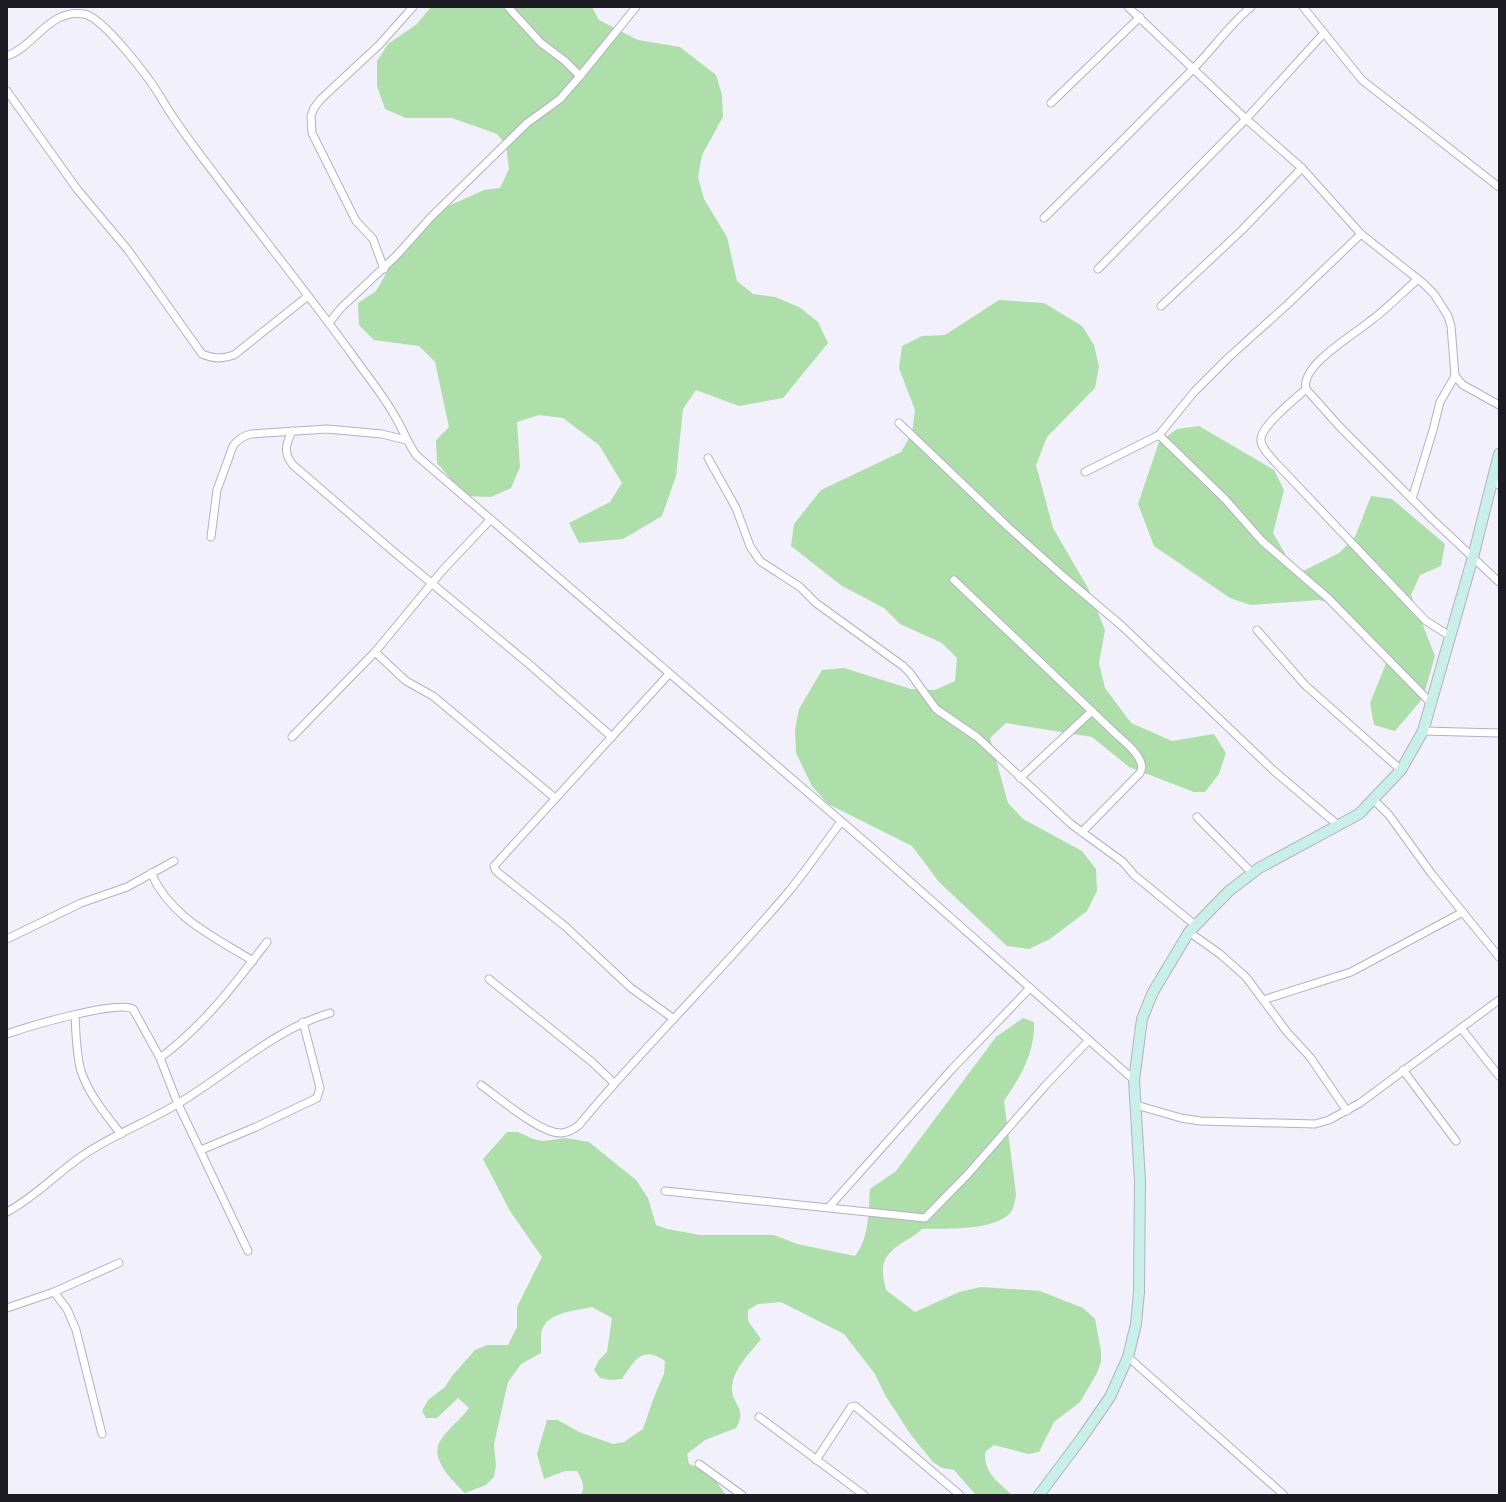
<svg xmlns="http://www.w3.org/2000/svg" width="1506" height="1502" viewBox="0 0 1506 1502" font-family="Merriweather,serif">
<style>
.green{fill:#aedeaa}
.lines{fill:none;stroke-linecap:round;stroke-linejoin:round}
.street-casing{stroke:#b4afc8;stroke-width:9}
.secondary-casing{stroke:#b4afc8;stroke-width:12}
.street{stroke:#fff;stroke-width:7}
.secondary{stroke:#c8f0e6;stroke-width:10}
</style>
<rect width="100%" height="100%" fill="#f2f0fb"/>
<g class="green">
<polygon points="431,7 592,7 599,20 638,40 680,47 716,75 722,95 723,117 702,155 698,177 704,199 727,237 737,281 753,294 775,297 799,307 818,322 828,343 783,398 739,406 696,390 683,409 676,476 662,516 623,539 579,543 569,523 610,502 622,483 599,445 563,418 539,415 517,422 520,467 511,488 491,497 465,496 437,463 436,440 449,427 435,362 419,346 374,340 359,325 358,303 376,291 396,256 444,208 484,190 500,188 509,169 506,145 497,134 452,118 406,118 385,109 377,86 377,61 388,44 417,24"/>
<polygon points="999,300 1044,303 1082,326 1094,345 1099,367 1095,388 1047,437 1036,465 1053,528 1088,588 1105,630 1099,663 1105,688 1131,723 1172,741 1214,734 1226,753 1219,774 1205,792 1194,792 1129,767 1092,737 1006,723 990,738 1008,803 1023,819 1082,851 1096,869 1097,891 1087,911 1050,939 1029,949 1007,946 939,882 912,846 828,804 812,786 796,753 795,730 799,709 822,670 844,668 911,689 935,690 955,681 957,658 942,643 900,624 884,608 842,586 791,546 794,524 821,490 901,452 912,433 915,410 899,368 902,346 922,336 945,335"/>
<polygon points="1199,426 1274,470 1284,490 1273,533 1297,574 1339,553 1355,537 1371,496 1392,499 1445,544 1441,566 1420,575 1411,595 1435,656 1423,698 1395,731 1374,725 1370,703 1387,661 1355,629 1342,606 1319,600 1251,605 1230,598 1154,546 1138,504 1159,442 1177,429"/>
<path d="M1023,1018L1034,1022C1035,1052 1021,1076 1004,1101L1016,1194C1015,1202 1014,1211 1007,1216C987,1231 946,1228 922,1229C909,1242 885,1247 883,1268C882,1275 885,1284 886,1290L915,1312L959,1292L981,1287L1040,1291L1083,1308L1095,1319L1101,1351V1362L1097,1373L1080,1402L1054,1422L1039,1452L1028,1454L994,1445L985,1452C984,1474 998,1481 1012,1495H976L954,1470L942,1468L933,1462L911,1435L885,1395L875,1374L844,1334L781,1302L758,1304L748,1310V1321L761,1339C751,1352 733,1369 732,1387C731,1406 748,1406 736,1428L705,1440L687,1454L689,1464L710,1473L726,1495H581C586,1486 581,1478 577,1471H565L544,1479L537,1454L547,1420H558L579,1432L613,1444L624,1442L643,1429L654,1397L664,1374L665,1361C642,1345 635,1360 622,1379L611,1380L600,1378L594,1370L599,1360L607,1352L612,1318L592,1307C575,1311 544,1312 541,1334C541,1340 541,1347 541,1353L521,1364L508,1382L494,1444L496,1466L494,1477L486,1485L465,1493C452,1480 427,1457 442,1438C450,1427 461,1419 469,1408L458,1398L437,1418H426L422,1411L428,1400L445,1387L452,1376L475,1350L487,1345H508L517,1327V1307L542,1257L510,1211L483,1159L507,1132H518L533,1139L543,1141L566,1138L589,1142L636,1180L648,1198L656,1225L667,1229L700,1235H774L797,1244L855,1256C870,1237 868,1212 870,1189L896,1171L996,1037Z"/>
</g>
<g class="lines">
<g class="street-casing">
<g id="street">
<polyline points="1128,7 1246,119 1302,168 1361,234 1423,283 1434,294 1448,316 1451,326 1455,376 1463,385 1499,405"/>
<polyline points="1303,7 1362,80 1499,187"/>
<path d="M7,56C35,46 50,8 84,14C103,17 149,78 160,96C177,126 199,153 220,181C265,241 312,299 356,360C368,377 382,394 393,413C402,427 407,442 416,455L870,846L1134,1080"/>
<polyline points="580,76 636,7"/>
<path d="M7,91L77,189L128,250L202,354C214,359 222,359 234,355L308,296"/>
<polyline points="1051,103 1140,17"/>
<path d="M1044,218C1094,169 1144,119 1193,69C1213,49 1229,25 1251,7"/>
<polyline points="384,269 373,239 356,221 312,133 311,116 314,108 321,99 379,45 413,7"/>
<polyline points="1098,269 1246,119 1324,33"/>
<path d="M1418,279C1402,293 1387,309 1369,322C1353,335 1300,366 1306,389L1339,426L1432,519L1499,582"/>
<polyline points="1161,306 1242,230 1302,168"/>
<polyline points="329,323 341,308 396,256 431,217 527,123 560,99 580,76 565,61 541,43 508,7"/>
<path d="M1306,389C1296,398 1261,426 1261,439C1260,447 1270,456 1275,462L1426,621L1450,636"/>
<polyline points="899,423 1008,527 1064,577 1122,626 1273,770 1339,826"/>
<path d="M292,431C286,444 283,453 293,465L394,552L530,665L612,737"/>
<polyline points="1159,435 1225,499 1262,541 1328,598 1431,703"/>
<polyline points="708,458 736,508 750,546 760,561 800,587 816,603 903,666 910,673 936,709 977,737 1071,824 1123,862 1134,875 1195,925"/>
<polyline points="1085,472 1159,435 1194,392 1228,358 1288,304 1361,234"/>
<polyline points="1492,480 1499,485"/>
<polyline points="1412,499 1433,430 1440,402 1455,376"/>
<path d="M211,537L217,490L233,446C238,439 243,436 251,434L327,429L382,434L406,440"/>
<path d="M954,580L1116,734C1125,742 1148,760 1140,773L1082,832"/>
<polyline points="1257,630 1305,685 1401,770"/>
<polyline points="375,652 406,681 433,696 555,798"/>
<polyline points="669,674 494,866 496,871 566,927 631,988 674,1019"/>
<polyline points="1423,731 1499,733"/>
<polyline points="292,737 375,652 442,571 490,520"/>
<polyline points="1020,778 1092,711"/>
<polyline points="1374,800 1389,815 1431,873 1499,957"/>
<polyline points="1197,817 1252,873"/>
<path d="M151,873C171,918 213,936 253,961"/>
<polyline points="1189,932 1220,954 1246,977 1287,1032 1310,1057 1347,1111"/>
<polyline points="7,939 81,903 127,887 174,861"/>
<polyline points="489,979 592,1062 614,1083"/>
<polyline points="1263,1000 1351,972 1463,912"/>
<path d="M75,1015C76,1033 76,1053 81,1071C89,1095 106,1115 121,1134"/>
<polyline points="1461,1028 1499,1076"/>
<path d="M7,1034C27,1027 116,1000 133,1009L160,1058L178,1104L248,1251"/>
<path d="M160,1058C204,1025 234,985 267,942"/>
<polyline points="1403,1070 1456,1141"/>
<path d="M481,1085C498,1097 542,1135 562,1133C569,1132 574,1129 579,1125C646,1044 722,971 790,890C808,868 824,844 841,822"/>
<polyline points="1136,1105 1181,1118 1200,1121 1315,1124 1329,1120 1360,1103 1499,1000"/>
<polyline points="201,1150 256,1127 317,1098 320,1088 303,1022"/>
<polyline points="665,1191 925,1218 968,1174 1045,1086 1089,1040"/>
<polyline points="829,1207 952,1069 1030,988"/>
<path d="M7,1212C35,1197 56,1174 82,1156C112,1135 148,1122 179,1103C229,1073 273,1030 330,1013"/>
<polyline points="54,1292 67,1309 76,1330 102,1434"/>
<polyline points="7,1308 54,1292 119,1263"/>
<polyline points="1128,1357 1284,1495"/>
<polyline points="759,1417 864,1495"/>
<polyline points="816,1460 851,1407 855,1406 960,1495"/>
<polyline points="699,1464 742,1495"/>
</g>
</g>
<g class="secondary-casing">
<polyline id="secondary" points="1039,1495 1081,1439 1110,1397 1128,1357 1136,1324 1139,1292 1140,1181 1134,1080 1142,1019 1153,992 1189,932 1229,891 1259,868 1359,814 1401,770 1423,731 1473,557 1499,454"/>
</g>
<use href="#street" class="street"/>
<use href="#secondary" class="secondary"/>
</g>
<rect width="1506" height="1502" fill="none" stroke="#1d1b24" stroke-width="16"/>
</svg>
